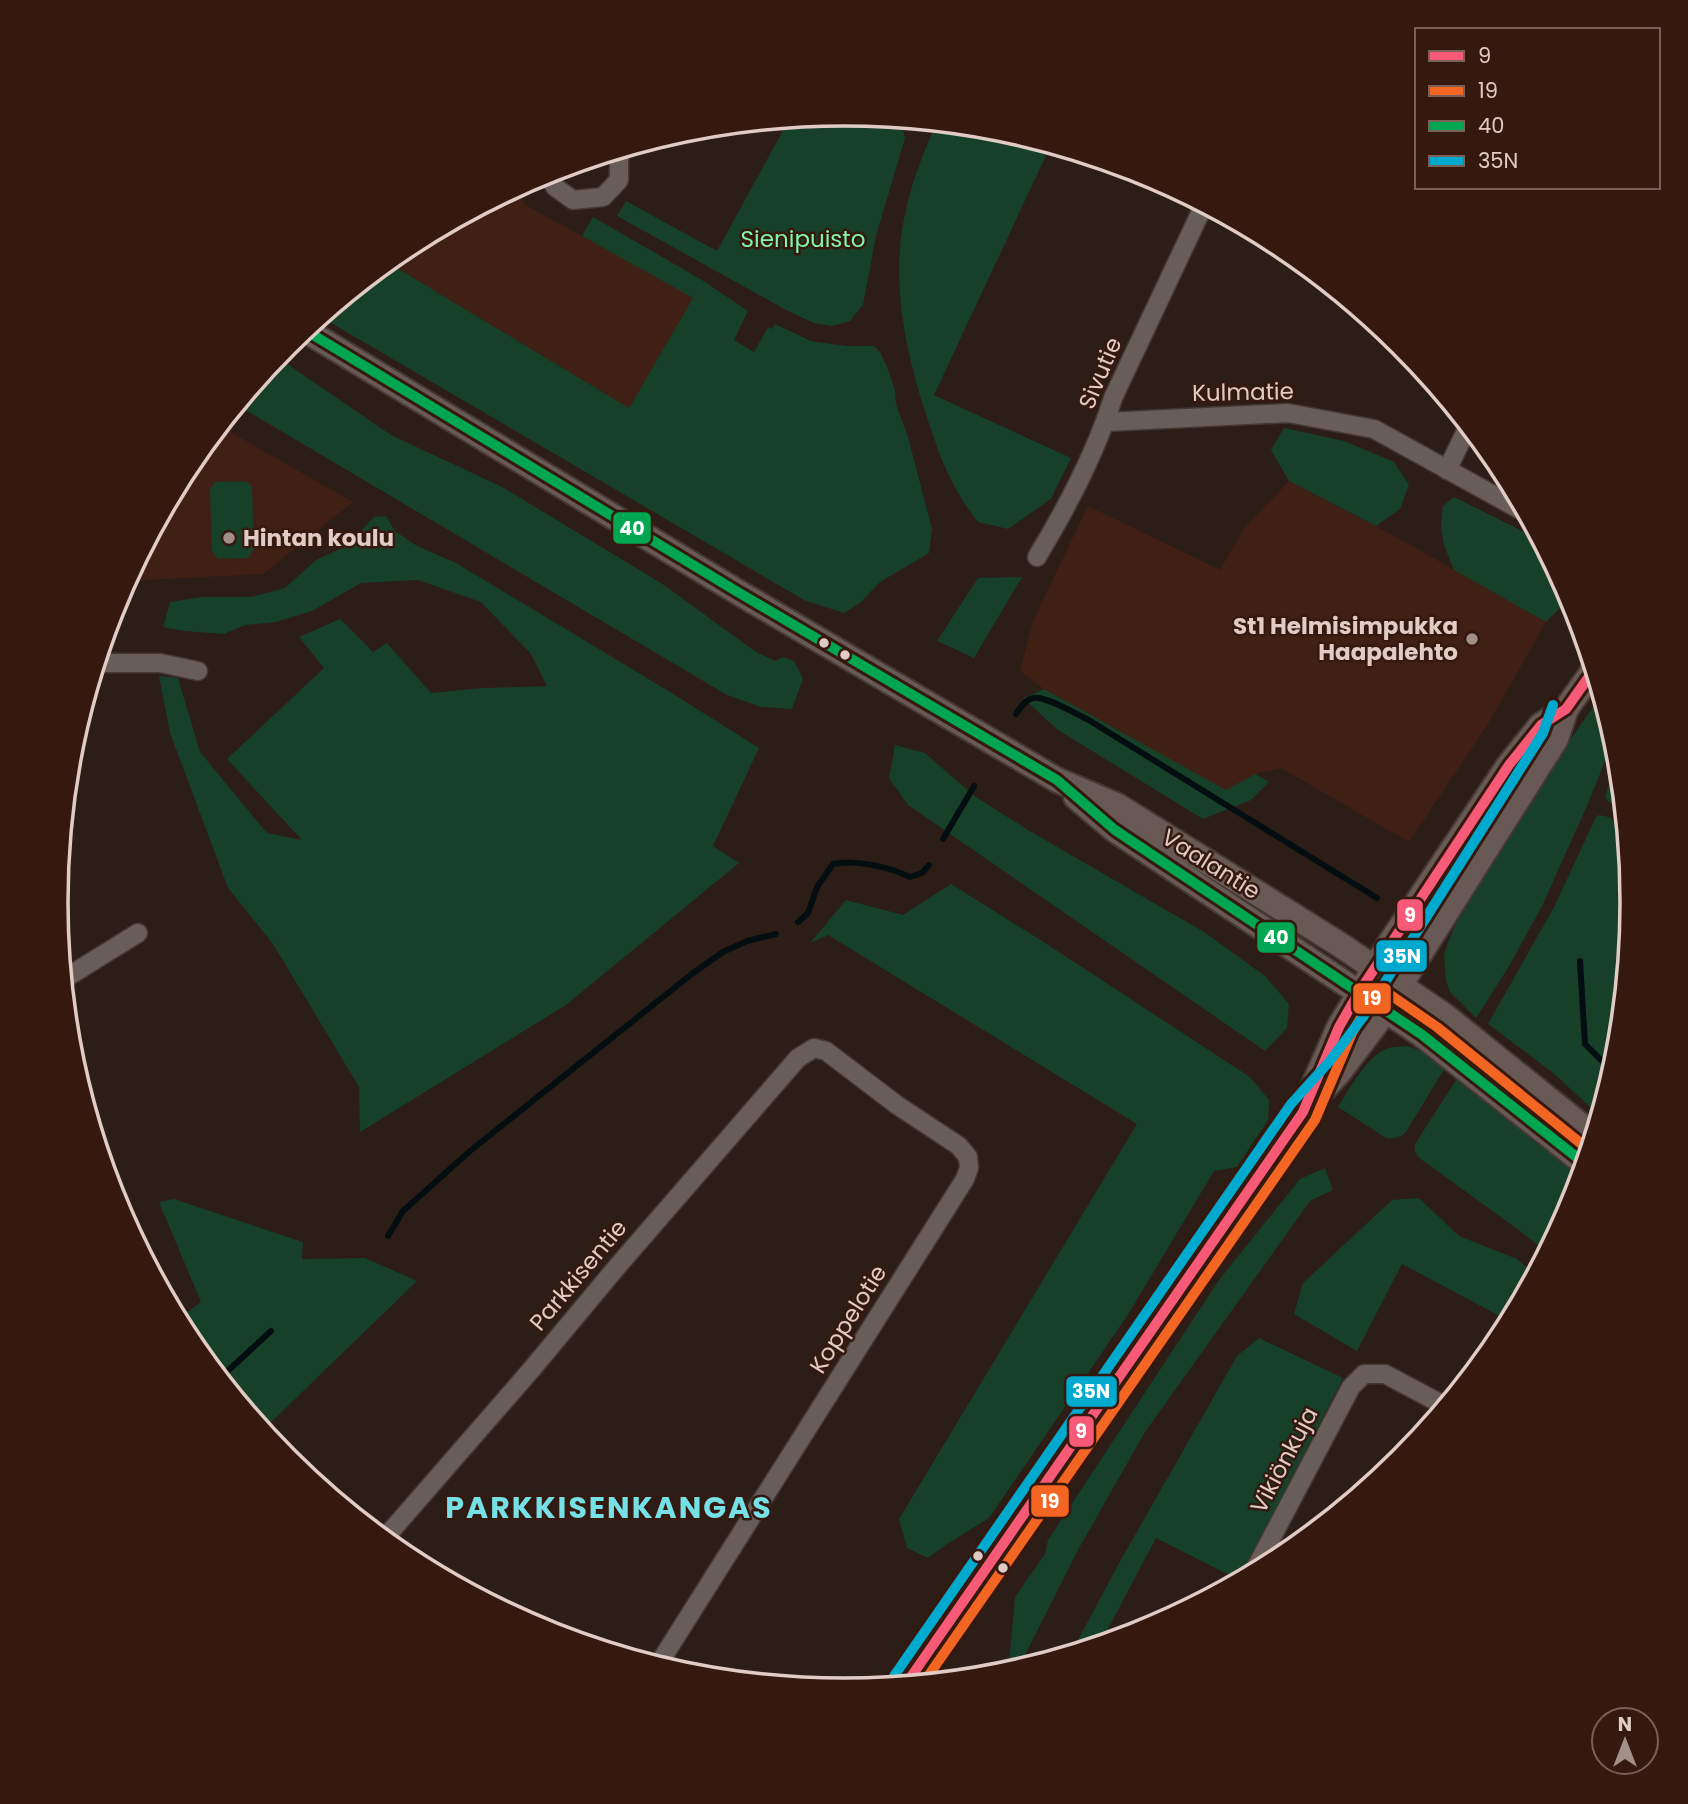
<svg xmlns="http://www.w3.org/2000/svg" width="1688" height="1804" viewBox="0 0 1688 1804" font-family="Poppins,sans-serif">
<style>
.built{fill:#402014}
.green{fill:#164027}
.lines{fill:none;stroke-linecap:round;stroke-linejoin:round}
.stream{stroke:#040e11;stroke-width:6}
.street-casing{stroke:#453833;stroke-width:21}
.secondary-casing{stroke:#453833;stroke-width:28}
.street{stroke:#685d58;stroke-width:18}
.secondary{stroke:#685954;stroke-width:24}
.bus-1-casing{stroke:#35190f;stroke-width:16}
.bus-2-casing{stroke:#35190f;stroke-width:16}
.bus-3-casing{stroke:#35190f;stroke-width:16}
.bus-4-casing{stroke:#35190f;stroke-width:16}
.bus-1{stroke:#f75a77;stroke-width:10}
.bus-2{stroke:#f26522;stroke-width:10}
.bus-3{stroke:#00a651;stroke-width:10}
.bus-4{stroke:#00a9ce;stroke-width:10}
.poi-dot{fill:#a18f88;stroke:#35190f;stroke-width:2.5}
.bus-dot{fill:#e0ccc5;stroke:#35190f;stroke-width:2.5}
.labels{text-anchor:middle;stroke-width:5;stroke-linejoin:round;paint-order:stroke}
.park-label{font-size:23px;fill:#7ef5ab;stroke:#35190f}
.street-label{font-size:23px;fill:#e0ccc5;stroke:#35190f}
.poi-label{font-size:23px;font-weight:bold;fill:#e0ccc5;stroke:#35190f;text-anchor:start}
.district-label{font-size:30px;font-weight:bold;letter-spacing:2px;fill:#75e1e6;stroke:#35190f}
.rim{fill:none;stroke:#e0ccc5;stroke-width:3.5}
.line-badge{stroke:#35190f;stroke-width:2.5}
.badge-label{font-size:19px;text-anchor:middle;font-weight:bold;fill:#fff}
</style>
<rect width="100%" height="100%" fill="#2d1d17"/>
<g class="built">
<polygon points="522,185 524,204 694,298 629,408 387,262 407,247"/>
<polygon points="220,426 353,502 263,574 126,581 189,464"/>
<polygon points="1289,481 1398,538 1546,622 1488,724 1409,842 1281,768 1255,774 1226,791 1044,689 1020,671 1033,621 1088,506 1220,570 1243,530"/>
<polygon points="1625,828 1632,902 1630,923 1605,891"/>
</g>
<g class="green">
<polygon points="844,114 896,119 901,123 905,138 876,236 863,305 850,321 832,326 814,323 788,311 617,216 626,201 717,251 786,125 779,120"/>
<path d="M936,123L998,129L1051,145L934,395L1071,458L1051,499L1008,529L978,522C972,514 965,505 960,496C945,472 936,444 927,418C906,353 891,286 904,219C910,186 923,154 936,123Z"/>
<polygon points="593,217 702,280 748,311 734,340 754,352 768,327 772,329 775,324 811,341 846,346 874,346 880,352 887,367 895,390 896,404 908,437 932,529 929,553 880,582 860,603 844,613 804,600 321,317 387,262 629,408 693,298 582,236"/>
<polygon points="277,357 391,435 502,487 661,583 756,652 775,661 783,657 794,661 803,679 792,709 761,707 727,695 237,405"/>
<polygon points="1284,428 1344,441 1394,462 1409,485 1400,509 1376,526 1289,481 1271,450"/>
<polygon points="246,481 252,487 254,549 248,558 218,559 212,551 210,489 215,482"/>
<polygon points="1454,497 1540,540 1567,591 1560,608 1546,622 1454,570 1444,545 1441,525 1443,506"/>
<polygon points="386,516 395,531 417,546 456,563 675,695 759,748 713,846 739,863 566,1005 360,1132 359,1087 273,944 228,888 170,733 159,676 178,678 200,752 267,833 302,840 227,759 324,668 299,637 340,619 373,652 387,643 431,693 482,688 547,686 531,654 481,602 418,580 361,583 312,611 276,622 245,625 224,634 184,631 163,627 170,602 202,597 251,597 285,588 316,560 346,546 374,517"/>
<polygon points="1022,577 974,658 937,641 978,578"/>
<polygon points="1044,689 1226,790 1255,774 1269,782 1251,800 1203,819 1058,730 1023,698"/>
<polygon points="1601,696 1614,738 1590,799 1543,904 1511,963 1476,1018 1450,992 1446,981 1444,955 1448,942 1459,917 1535,790"/>
<polygon points="895,745 925,753 973,795 1028,830 1204,932 1265,976 1289,1004 1287,1028 1265,1051 908,805 889,778"/>
<polygon points="1618,759 1623,814 1606,799 1605,796"/>
<polygon points="1599,815 1609,817 1625,831 1627,849 1621,860 1620,868 1623,881 1627,886 1616,895 1631,914 1617,1056 1599,1115 1552,1072 1488,1024 1554,907 1596,817"/>
<polygon points="951,884 1039,939 1250,1077 1269,1100 1268,1120 1237,1167 1214,1171 1127,1316 989,1518 944,1546 928,1558 907,1548 899,1519 1137,1124 828,935 810,943 846,900 903,915"/>
<path d="M1406,1046L1423,1051L1446,1066L1406,1132C1399,1138 1395,1139 1386,1138L1338,1107C1349,1090 1365,1059 1384,1050C1391,1046 1398,1047 1406,1046Z"/>
<polygon points="1458,1077 1581,1174 1572,1204 1546,1252 1520,1231 1418,1157 1415,1151 1415,1144"/>
<polygon points="1325,1168 1333,1190 1310,1201 1145,1432 1078,1550 1018,1669 1013,1670 1009,1664 1015,1597 1045,1554 1048,1540 1219,1280 1300,1179"/>
<polygon points="1419,1198 1459,1236 1517,1259 1534,1274 1509,1321 1402,1264 1357,1351 1294,1314 1303,1283 1392,1200"/>
<polygon points="174,1199 303,1242 302,1259 365,1258 417,1281 263,1430 189,1339 178,1319 201,1302 159,1202"/>
<polygon points="1259,1338 1343,1378 1239,1580 1156,1538 1100,1644 1071,1653 1118,1565 1237,1356"/>
</g>
<g class="lines">
<g class="stream">
<path d="M1016,714C1020,708 1026,699 1033,698C1044,695 1076,714 1087,719L1377,898"/>
<polyline points="943,839 974,786"/>
<path d="M798,922L808,913L817,887L833,864C855,859 889,867 910,877L922,873L929,865"/>
<polyline points="1580,961 1585,1044 1612,1071"/>
<polyline points="388,1236 403,1211 470,1151 693,973 723,952 747,941 776,934"/>
<polyline points="220,1378 271,1331"/>
</g>
<g class="street-casing">
<g id="street">
<polyline points="547,173 555,187 573,200 603,197 619,180 619,158 614,152"/>
<polyline points="1106,422 1288,413 1374,429 1526,513"/>
<polyline points="1447,470 1468,427"/>
<path d="M1037,557C1066,509 1096,452 1113,398L1204,205"/>
<polyline points="97,663 160,663 198,671"/>
<polyline points="64,979 138,933"/>
<polyline points="384,1539 531,1370 616,1268 798,1058 814,1048 826,1051 897,1105 959,1146 968,1157 969,1168 965,1179 658,1665"/>
<polyline points="1253,1573 1351,1387 1364,1374 1385,1374 1445,1406"/>
</g>
</g>
<g class="secondary-casing">
<g id="secondary">
<polyline points="305,330 736,591 1057,780 1118,806 1342,946 1445,1016 1593,1135"/>
<polyline points="1076,797 1115,830 1421,1034 1584,1163"/>
<polyline points="1308,1098 1339,1027 1390,943 1509,765 1541,725 1566,709 1593,671"/>
<polyline points="906,1684 1303,1112 1340,1071 1375,1025 1556,739 1566,709"/>
</g>
</g>
<use href="#street" class="street"/>
<use href="#secondary" class="secondary"/>
<g class="bus-1-casing">
<polyline id="bus-1" points="906,1684 1303,1112 1339,1027 1359,992 1509,765 1541,725 1566,709 1593,671"/>
</g>
<g class="bus-2-casing">
<polyline id="bus-2" points="924,1682 1315,1120 1352,1033 1379,987 1437,1027 1584,1146"/>
</g>
<g class="bus-3-casing">
<polyline id="bus-3" points="305,330 736,591 1057,780 1115,830 1421,1034 1584,1163"/>
</g>
<g class="bus-4-casing">
<polyline id="bus-4" points="894,1676 1291,1104 1329,1062 1363,1017 1543,733 1553,705"/>
</g>
<use href="#bus-1" class="bus-1"/>
<use href="#bus-2" class="bus-2"/>
<use href="#bus-3" class="bus-3"/>
<use href="#bus-4" class="bus-4"/>
</g>
<g class="poi-dot">
<circle cx="229" cy="538" r="7"/>
<circle cx="1472" cy="639" r="7"/>
</g>
<g class="bus-dot">
<circle cx="824" cy="643" r="6"/>
<circle cx="845" cy="655" r="6"/>
<circle cx="978" cy="1556" r="6"/>
<circle cx="1003" cy="1568" r="6"/>
</g>
<g class="labels">
<g class="park-label">
<text x="803" y="247">Sienipuisto</text>
</g>
<g class="street-label">
<text transform="translate(1100 373) rotate(-67)" y="8">Sivutie</text>
<text transform="translate(1243 392) rotate(-1)" y="8">Kulmatie</text>
<text transform="translate(1211 864) rotate(32)" y="8">Vaalantie</text>
<text transform="translate(578 1275) rotate(-50)" y="8">Parkkisentie</text>
<text transform="translate(848 1319) rotate(-58)" y="8">Koppelotie</text>
<text transform="translate(1284 1460) rotate(-62)" y="8">Vikiönkuja</text>
</g>
<g class="poi-label">
<text x="243" y="546">Hintan koulu</text>
<text x="1458" y="634" text-anchor="end">St1 Helmisimpukka<tspan x="1458" dy="26">Haapalehto</tspan></text>
</g>
<g class="district-label">
<text x="609" y="1518">PARKKISENKANGAS</text>
</g>
</g>
<path d="M0 0H1688V1804H0ZM68 902a776 776 0 1 1 1552 0a776 776 0 1 1-1552 0Z" fill="#35190f" fill-rule="evenodd"/>
<path class="rim" d="M68 902a776 776 0 1 1 1552 0a776 776 0 1 1-1552 0Z"/>
<g class="line-badge">
<rect x="612" y="511" width="40" height="34" rx="7" fill="#00a651"/>
<rect x="1396" y="898" width="28" height="34" rx="7" fill="#f75a77"/>
<rect x="1256" y="921" width="40" height="33" rx="7" fill="#00a651"/>
<rect x="1375" y="939" width="53" height="34" rx="7" fill="#00a9ce"/>
<rect x="1352" y="982" width="40" height="33" rx="7" fill="#f26522"/>
<rect x="1065" y="1375" width="53" height="33" rx="7" fill="#00a9ce"/>
<rect x="1068" y="1415" width="27" height="33" rx="7" fill="#f75a77"/>
<rect x="1030" y="1484" width="40" height="34" rx="7" fill="#f26522"/>
</g>
<g class="badge-label">
<text x="632" y="535">40</text>
<text x="1410" y="922">9</text>
<text x="1276" y="944">40</text>
<text x="1402" y="963">35N</text>
<text x="1372" y="1005">19</text>
<text x="1091" y="1398">35N</text>
<text x="1081" y="1438">9</text>
<text x="1050" y="1508">19</text>
</g>
<rect x="1415" y="28" width="245" height="161" fill="#35190f" stroke="#796158" stroke-width="2"/>
<rect x="1429" y="51" width="35" height="10" fill="#f75a77" stroke="#796158" stroke-width="2"/>
<text x="1478" y="63" font-size="21" fill="#e0ccc5">9</text>
<rect x="1429" y="86" width="35" height="10" fill="#f26522" stroke="#796158" stroke-width="2"/>
<text x="1478" y="98" font-size="21" fill="#e0ccc5">19</text>
<rect x="1429" y="121" width="35" height="10" fill="#00a651" stroke="#796158" stroke-width="2"/>
<text x="1478" y="133" font-size="21" fill="#e0ccc5">40</text>
<rect x="1429" y="156" width="35" height="10" fill="#00a9ce" stroke="#796158" stroke-width="2"/>
<text x="1478" y="168" font-size="21" fill="#e0ccc5">35N</text>
<g transform="translate(1625 1741)"><circle r="33" fill="#35190f" stroke="#796158" stroke-width="2"/>
<path d="M0-5L12 26L0 18L-12 26Z" fill="#a18f88"/>
<text y="-10" font-size="19" font-weight="bold" text-anchor="middle" fill="#e0ccc5">N</text>
</g>
</svg>
